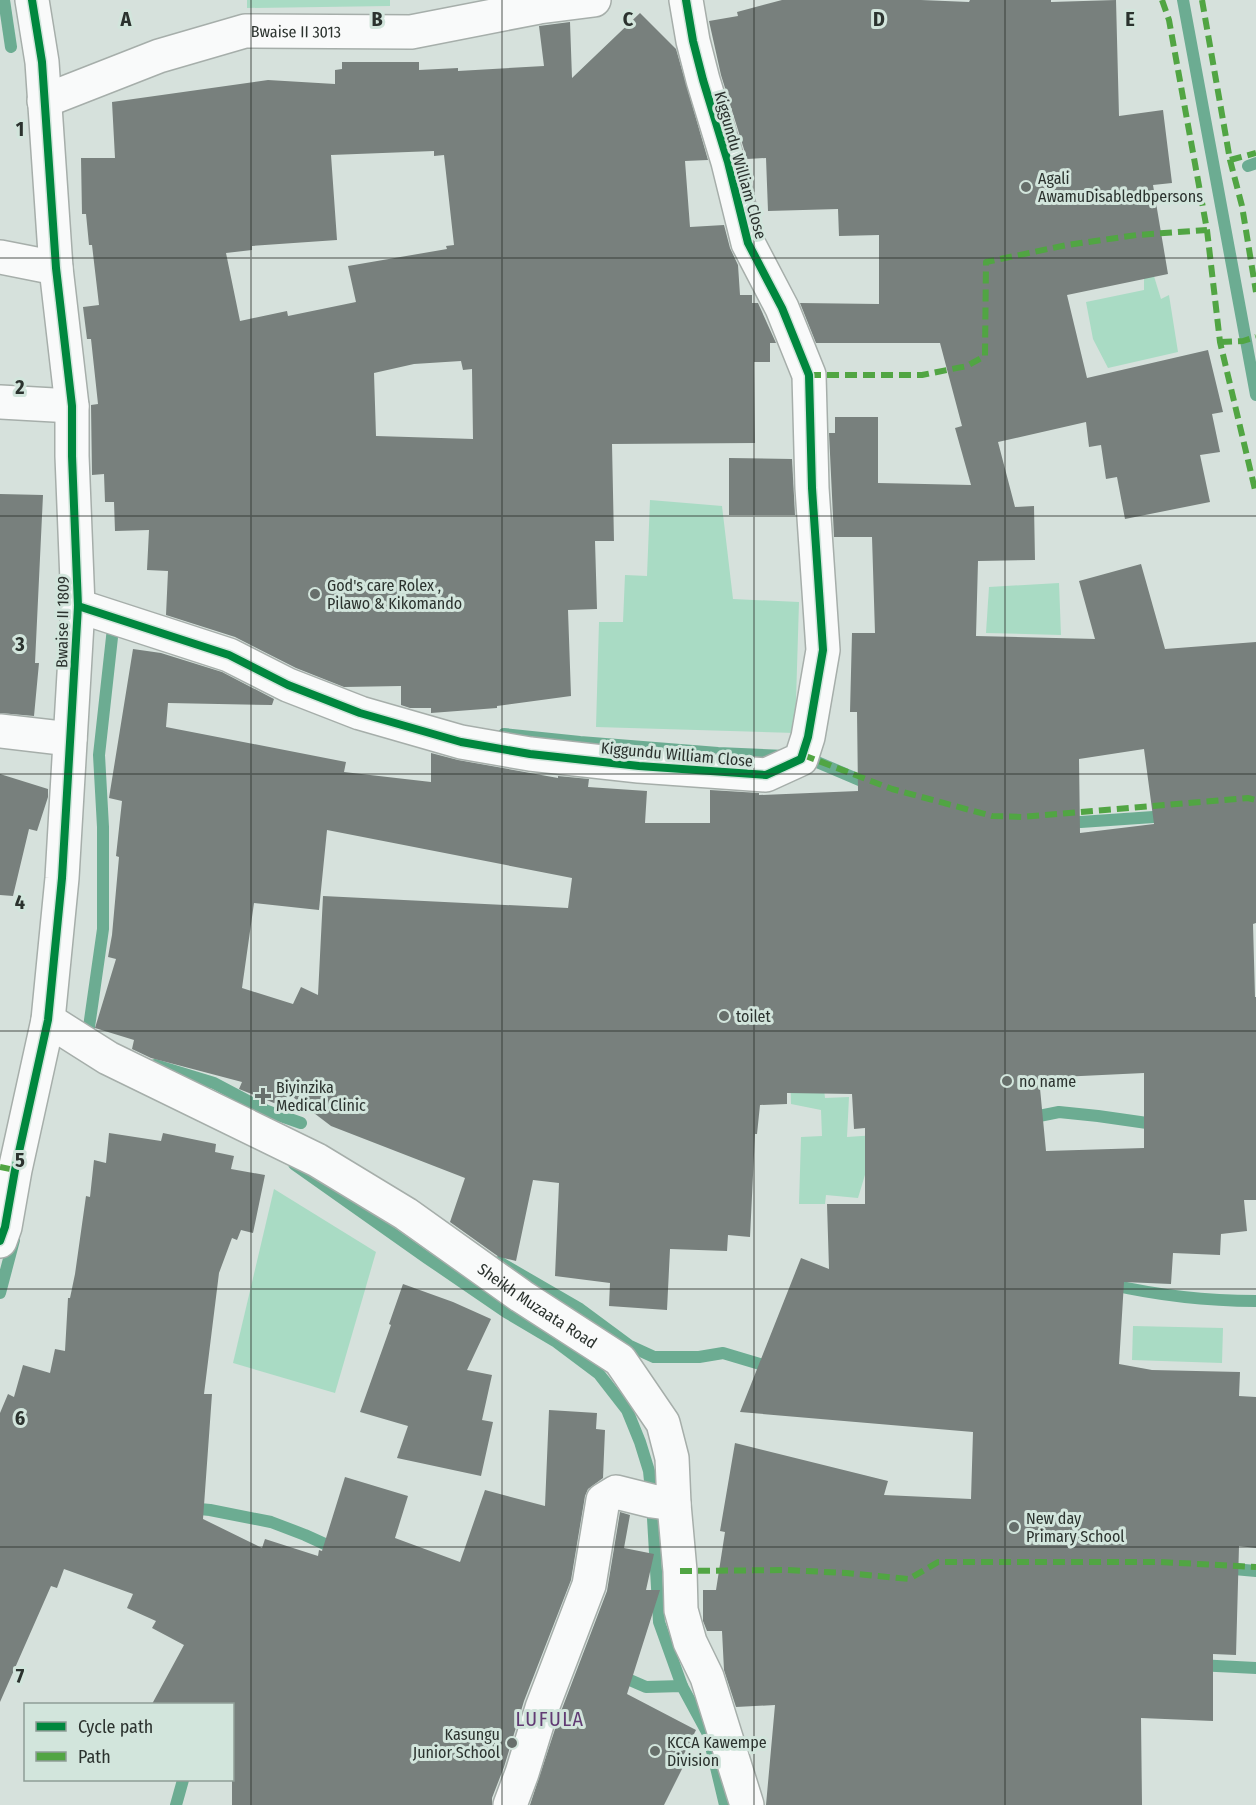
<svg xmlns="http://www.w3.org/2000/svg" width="1256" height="1805" viewBox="0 0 1256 1805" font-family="'Fira Sans Condensed',sans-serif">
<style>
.green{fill:#a9dbc4}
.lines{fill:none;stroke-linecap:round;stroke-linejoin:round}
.stream{stroke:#6cac92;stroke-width:12}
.building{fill:#78807d;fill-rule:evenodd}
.minor-casing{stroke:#a6aeaa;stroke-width:36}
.minor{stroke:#f9fafa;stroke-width:33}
.quiet{stroke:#51a543;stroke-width:6;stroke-dasharray:12 6;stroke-linecap:butt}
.cycleway-casing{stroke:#d2e5dc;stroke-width:11}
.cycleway{stroke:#00873e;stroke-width:8}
.grid{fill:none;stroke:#2b322e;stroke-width:1.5;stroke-opacity:0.55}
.poi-dot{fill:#676f6b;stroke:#d2e5dc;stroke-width:2}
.labels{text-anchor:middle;stroke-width:6;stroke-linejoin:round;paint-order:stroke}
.street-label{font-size:16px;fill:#2b322e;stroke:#d2e5dc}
.poi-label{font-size:16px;fill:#2b322e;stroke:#d2e5dc;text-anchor:start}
.quarter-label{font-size:20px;letter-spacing:1.5px;fill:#613b74;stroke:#d2e5dc}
.grid-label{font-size:20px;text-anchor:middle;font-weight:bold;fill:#2b322e;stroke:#d2e5dc;stroke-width:6;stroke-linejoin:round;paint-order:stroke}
</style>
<rect width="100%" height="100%" fill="#d6e1dc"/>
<g class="green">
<polygon points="247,0 390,0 390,6 247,8"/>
<polygon points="1153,273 1161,299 1169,295 1178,352 1108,368 1093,339 1086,302 1144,290 1144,277"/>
<polygon points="650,500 722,506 733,599 799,602 795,733 596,727 599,622 623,622 625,575 647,576"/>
<polygon points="1059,583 1061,635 986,633 989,587"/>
<polygon points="820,1052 825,1098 849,1097 847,1137 877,1135 858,1198 826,1195 825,1204 799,1204 801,1137 822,1136 821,1110 791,1104 790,1062"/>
<polygon points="274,1189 376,1252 335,1393 233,1363"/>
<polygon points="1133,1326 1223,1328 1222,1363 1132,1360"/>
</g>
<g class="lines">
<g class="stream">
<polyline points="4,0 11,47"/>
<polyline points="1183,0 1256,395"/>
<polyline points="1248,166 1256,163"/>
<polyline points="504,734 580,742 718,753 785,756"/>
<polyline points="810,759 871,785"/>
<polyline points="1066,823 1168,816"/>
<polyline points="93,1037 88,1034 103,929 103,827 99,755 114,619"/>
<polyline points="155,1065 214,1083 267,1111 301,1123"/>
<polyline points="1034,1117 1059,1112 1098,1116 1161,1125"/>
<polyline points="294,1164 427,1258 506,1312 555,1341 599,1374 627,1410 640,1442 649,1471 652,1501 659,1622 682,1686"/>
<polyline points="499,1262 580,1309 630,1346 654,1357 699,1357 723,1353 773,1368"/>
<path d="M1108,1284C1156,1295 1207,1301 1256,1301"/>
<polyline points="0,1293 14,1240"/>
<polyline points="189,1508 210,1510 271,1522 305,1535 338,1550"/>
<polyline points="1223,1568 1256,1571"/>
<polyline points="1197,1665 1256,1668"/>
<polyline points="616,1674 646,1687 682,1686 708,1734 725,1805"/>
<polyline points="176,1805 183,1780"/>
</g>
</g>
<g class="building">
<path d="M782,0H921L969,2L970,0H1051V2L1116,0L1119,116L1163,110L1172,183L1153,185L1168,274L1067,295L1087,378L1208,350L1223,412L1212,414L1220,452L1200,455L1210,502L1125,519L1117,477L1106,479L1101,445L1089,447L1086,422L998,442L1015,507L1034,506L1035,560L978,561L976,636L1095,639L1079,581L1141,564L1165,649L1256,642V923L1253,924L1255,997H1256V1200H1244L1247,1231L1221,1234L1220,1255L1173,1253L1171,1284L1124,1282L1119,1364L1152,1370L1240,1372L1239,1396L1256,1397V1548L1239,1546L1236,1655L1213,1654V1721L1141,1718L1142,1805H766L775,1705L736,1707L724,1670L722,1631H707L703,1621V1590H716L725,1532L720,1531L735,1443L888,1481L884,1495L971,1499L973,1432L740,1412L801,1258L829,1269L827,1204H865V1128L854,1129L852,1094L787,1093V1104L760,1105L757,1134H755L750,1237L728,1235L727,1251L670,1249L667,1310L609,1306L610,1283L555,1276L559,1183L533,1180L516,1261L499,1257L450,1222L465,1178L331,1126L289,1094L284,1107L239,1089L242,1082L151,1058L132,1049L134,1040L95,1028L116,959L108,957L112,935L119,857L116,856L122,801L109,798L133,649L161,653L222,672L274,699L272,705L168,703L166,727L346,762L344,772L431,782V753L458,760L558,778V776L589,779L588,787L647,791L645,823H710V790L759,793V795L858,791L857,712H850L852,633H875L872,537H834L829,433H835V417H878V483L971,485L955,428L962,426L940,343H816L800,303L879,304V235L839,236L838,209L768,211L766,158L747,159L721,75L709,21L738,16L737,12ZM1144,749L1154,824L1080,833L1079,759ZM327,830L572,878L568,908L323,896L318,995L301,987L293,1004L242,988L254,903L319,910ZM1144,1073V1148L1046,1151L1039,1078Z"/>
<path d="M640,13L676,49L708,160L685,161L690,227L724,225L730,248L738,265L740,295H752V303H758L776,343H770V362H754L755,443L612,444L614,541H595L597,609L568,610L571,696L497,706V708L431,713V708H410L401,705V686L344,687L296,668L235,637L166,615L168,571L147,570L149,530L115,531L114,502H105L104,474L92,475L91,405L98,404L91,339H87L83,307L99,305L92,245H89L86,214H82L81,158H115L112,102L268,80L335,84V70L342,69V62H419V70L458,68V71L544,66L539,26L570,22L572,78ZM434,151V156L444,155L454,245L446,246L447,249L348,266L356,302L288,316L287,311L240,321L226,253L252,250V246L337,240L331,155ZM461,361L463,370L472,369L473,439L376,436L374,373L414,364Z"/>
<polygon points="729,458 792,459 795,515 729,515"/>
<polygon points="0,494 43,495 35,663 39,663 34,716 0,713"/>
<polygon points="0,774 48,789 48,797 37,831 29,829 13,896 0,895"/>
<polygon points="109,1133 161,1141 163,1133 216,1144 215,1152 234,1156 231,1169 265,1175 253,1233 241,1230 237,1240 232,1238 219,1273 204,1394 212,1394 203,1519 262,1548 265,1539 318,1556 319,1550 322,1551 345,1477 408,1496 395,1538 460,1562 485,1490 545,1506 549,1410 597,1413 596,1429 605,1430 603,1478 588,1489 585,1496 571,1580 524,1701 504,1767 492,1798 492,1805 232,1805 232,1704 152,1704 184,1645 152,1628 156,1621 127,1608 133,1594 64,1569 57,1588 51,1586 0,1702 0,1413 8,1394 14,1397 23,1365 50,1373 55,1349 65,1351 68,1298 70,1298 75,1274 86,1196 90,1197 94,1160 106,1163"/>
<polygon points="403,1284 453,1302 491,1319 467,1370 492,1375 482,1420 493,1422 481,1476 397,1458 408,1426 360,1412 391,1325 389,1324"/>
<polygon points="620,1512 630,1515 624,1548 654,1554 646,1590 660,1590 627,1694 696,1730 680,1762 684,1765 664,1805 530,1805 560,1714 607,1591"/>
</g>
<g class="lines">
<g class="minor-casing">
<g id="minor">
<path id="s1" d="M44,101L159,56L245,31L411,32L539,7L594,0"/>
<polyline points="0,257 56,268"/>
<polyline points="0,402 72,406"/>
<polyline points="78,606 229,655 288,685 360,713 461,742 530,754 639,766 766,775 801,759 808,737 823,650 812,488 809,375 782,308 748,243 728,162 703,80 693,41 686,0"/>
<polyline points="0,731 70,739"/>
<path id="s2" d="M48,1020L108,1058L317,1160L406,1214L521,1296L620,1360L663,1423L672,1458L674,1504L680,1571L681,1610L690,1642L707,1677L747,1805"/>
<polyline points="0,1241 5,1227 15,1170 48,1020 62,878 78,606 72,456 72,406 56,268 42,62 32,0"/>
<polyline points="510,1805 522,1773 542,1708 589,1585 603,1500 616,1492 652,1501 674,1504"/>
</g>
</g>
<use href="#minor" class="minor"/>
<g class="quiet">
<polyline points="1162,0 1169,20 1207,230 1220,342 1256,494"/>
<polyline points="1202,0 1230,160 1242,206 1256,292"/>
<polyline points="1230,160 1256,153"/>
<polyline points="1220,342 1243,341 1256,337"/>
<polyline points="809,375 922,375 967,366 985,356 986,262 1067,245 1137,235 1207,230"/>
<polyline points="803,755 892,789 992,816 1022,817 1248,798 1256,800"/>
<polyline points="0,1167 15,1170"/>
<polyline points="680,1571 786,1570 846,1573 909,1579 938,1562 1161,1562 1256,1567"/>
</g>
<g class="cycleway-casing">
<g id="cycleway">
<polyline points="78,606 229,655 288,685 360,713 461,742 530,754 639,766 766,775 801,759 808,737 823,650 812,488 809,375 782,308 748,243 728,162 703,80 693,41 686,0"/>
<polyline points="0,1241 5,1227 15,1170 48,1020 62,878 78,606 72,456 72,406 56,268 42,62 32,0"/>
</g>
</g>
<use href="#cycleway" class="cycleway"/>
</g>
<path class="grid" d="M251,0V1805M502,0V1805M754,0V1805M1005,0V1805M0,258H1256M0,516H1256M0,774H1256M0,1031H1256M0,1289H1256M0,1547H1256"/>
<g class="poi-dot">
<circle cx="1026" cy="187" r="6"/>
<circle cx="315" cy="594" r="6"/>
<circle cx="724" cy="1016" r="6"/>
<circle cx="1007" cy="1081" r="6"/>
<path d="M260 1087h6v6h6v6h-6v6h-6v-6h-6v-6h6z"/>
<circle cx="1014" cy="1527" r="6"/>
<circle cx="512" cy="1743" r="6"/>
<circle cx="655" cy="1751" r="6"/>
</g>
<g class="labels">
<g class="street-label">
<text dy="6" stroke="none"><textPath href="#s1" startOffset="264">Bwaise II 3013</textPath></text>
<text transform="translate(741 165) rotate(74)" y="6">Kiggundu William Close</text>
<text transform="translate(62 622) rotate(-89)" y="6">Bwaise II 1809</text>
<text transform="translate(677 754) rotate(5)" y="6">Kiggundu William Close</text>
<text dy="6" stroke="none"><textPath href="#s2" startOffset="568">Sheikh Muzaata Road</textPath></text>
</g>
<g class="poi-label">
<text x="1038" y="184">Agali<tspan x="1038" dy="18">AwamuDisabledbpersons</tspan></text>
<text x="327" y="591">God's care Rolex ,<tspan x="327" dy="18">Pilawo &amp; Kikomando</tspan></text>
<text x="736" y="1022">toilet</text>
<text x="1019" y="1087">no name</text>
<text x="276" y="1093">Biyinzika<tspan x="276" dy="18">Medical Clinic</tspan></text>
<text x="1026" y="1524">New day<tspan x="1026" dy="18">Primary School</tspan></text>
<text x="500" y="1740" text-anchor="end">Kasungu<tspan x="500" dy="18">Junior School</tspan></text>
<text x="667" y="1748">KCCA Kawempe<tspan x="667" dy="18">Division</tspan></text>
</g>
<g class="quarter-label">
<text x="550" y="1726">LUFULA</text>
</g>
</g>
<g class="grid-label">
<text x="126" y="26">A</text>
<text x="377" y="26">B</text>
<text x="628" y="26">C</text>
<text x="879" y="26">D</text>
<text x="1130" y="26">E</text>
<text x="20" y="136">1</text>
<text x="20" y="394">2</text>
<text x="20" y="651">3</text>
<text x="20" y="909">4</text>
<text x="20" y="1167">5</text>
<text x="20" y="1425">6</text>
<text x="20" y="1683">7</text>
</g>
<rect x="24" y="1703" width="210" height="78" fill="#d2e5dc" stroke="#8f9d96" stroke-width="1.5"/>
<rect x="36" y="1722" width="30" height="9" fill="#00873e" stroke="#8f9d96" stroke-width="1.5"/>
<text x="78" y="1733" font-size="18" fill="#2b322e">Cycle path</text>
<rect x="36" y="1752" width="30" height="9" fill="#51a543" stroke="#8f9d96" stroke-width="1.5"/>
<text x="78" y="1763" font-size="18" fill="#2b322e">Path</text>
</svg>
